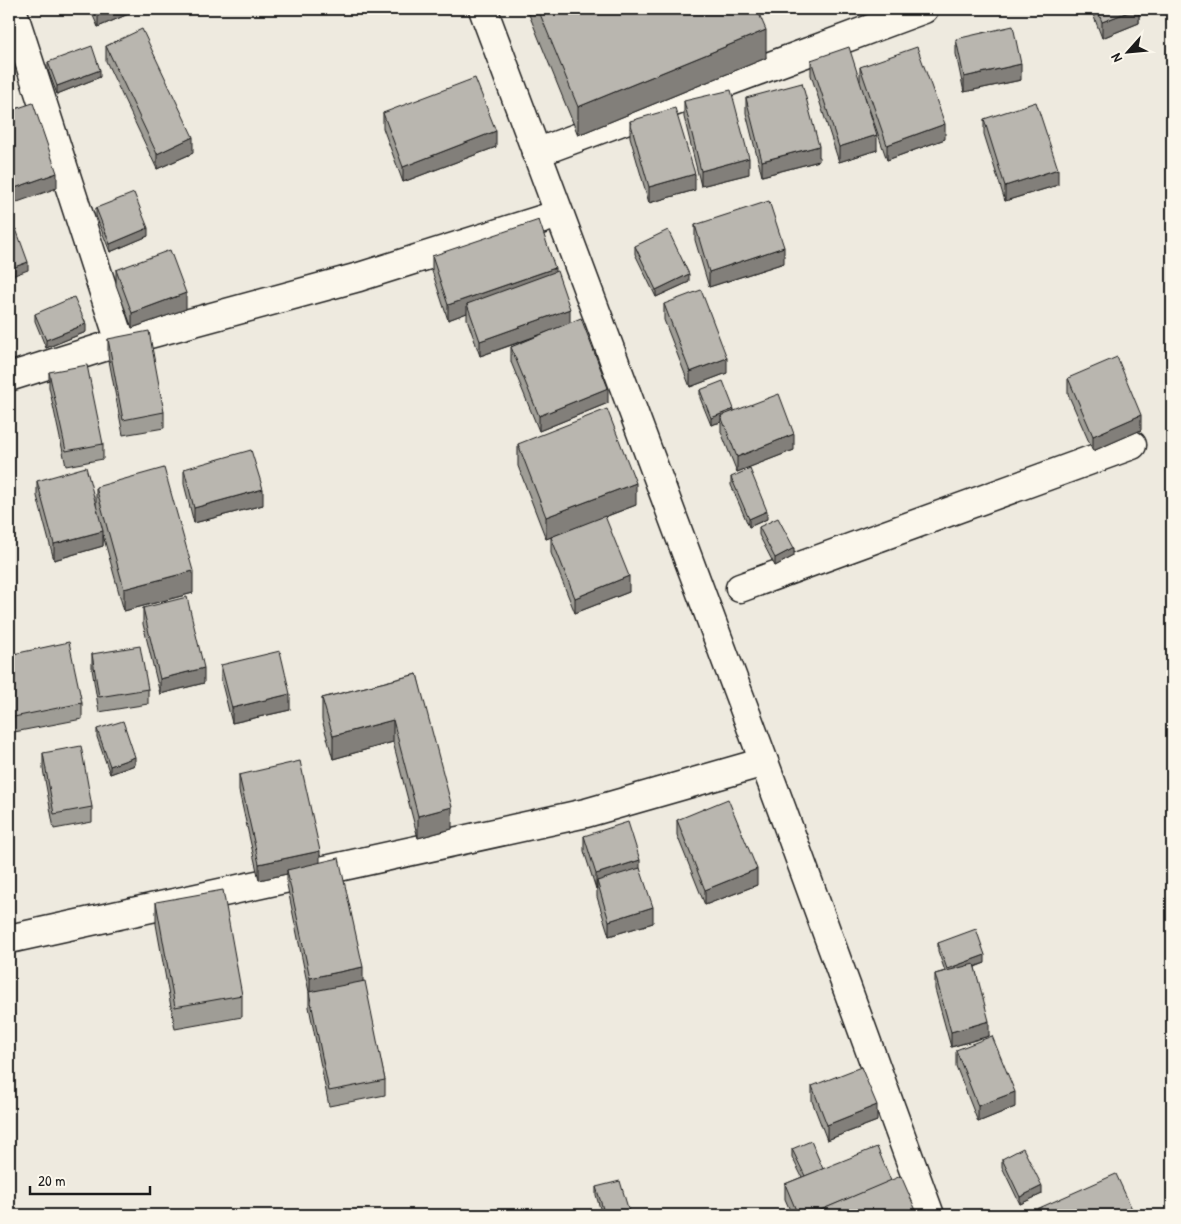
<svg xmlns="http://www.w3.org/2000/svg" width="1181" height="1224" viewBox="0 0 1181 1224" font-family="'Patrick Hand',sans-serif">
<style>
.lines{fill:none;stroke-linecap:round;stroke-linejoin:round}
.street-casing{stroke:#1c1c1c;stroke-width:31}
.secondary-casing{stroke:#1c1c1c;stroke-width:31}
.street{stroke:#fbf7ec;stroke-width:28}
.secondary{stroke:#fbf7ec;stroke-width:28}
.wall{fill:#9f9d96;stroke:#1c1c1c}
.shaded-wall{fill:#827f7a;stroke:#1c1c1c}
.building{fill:#b9b6af;stroke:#1c1c1c}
</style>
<rect width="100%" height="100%" fill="#eeeadf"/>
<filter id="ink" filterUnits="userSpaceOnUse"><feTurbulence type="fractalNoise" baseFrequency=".02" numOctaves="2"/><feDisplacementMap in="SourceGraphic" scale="10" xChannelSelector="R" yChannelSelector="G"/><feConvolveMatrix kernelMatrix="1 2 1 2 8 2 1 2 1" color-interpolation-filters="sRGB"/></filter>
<g filter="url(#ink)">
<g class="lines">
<g class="street-casing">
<g id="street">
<polyline points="12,9 120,342"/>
<polyline points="536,153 924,9"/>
<polyline points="9,377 120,342 359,277 559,214"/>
<polyline points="740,588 1132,445"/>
<polyline points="9,939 586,813 764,762"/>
</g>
</g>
<g class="secondary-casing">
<polyline id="secondary" points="483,9 782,810 930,1215"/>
</g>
<use href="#street" class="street"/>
<use href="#secondary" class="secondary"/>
</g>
<g class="wall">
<polygon points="90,9 133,9 133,12 98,27"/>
<polygon points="528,9 757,9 766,58 578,135 528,12"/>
<polygon points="1091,9 1139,9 1139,23 1102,38"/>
<polygon points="956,39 1021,80 964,92 956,54"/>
<polygon points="106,46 193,153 157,169 106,61"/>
<polygon points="811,60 860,81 860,67 945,139 887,160 865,97 877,150 839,162 811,75"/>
<polygon points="48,62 100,77 57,94 48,70"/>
<polygon points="746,98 819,161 762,176 746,113"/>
<polygon points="684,101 749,174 701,186 684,117"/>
<polygon points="383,113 496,147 403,182 383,128"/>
<polygon points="984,119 1058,185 1005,201 984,134"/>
<polygon points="630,121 695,190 649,203 630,137"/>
<polygon points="96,208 148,236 110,252 96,216"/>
<polygon points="695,225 784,263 709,287 695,240"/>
<polygon points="635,246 689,282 656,297 635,254"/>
<polygon points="432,256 555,272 570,323 608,403 539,431 511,362 511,347 541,335 480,356 467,319 467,313 448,320 432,271"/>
<polygon points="116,270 186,309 132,328 116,285"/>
<polygon points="664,304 727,373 690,387 664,320"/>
<polygon points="35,314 86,332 46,348 35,321"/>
<polygon points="108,339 164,412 164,428 123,435 108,355"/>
<polygon points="49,372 103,444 103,459 66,466 49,387"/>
<polygon points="1068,378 1141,430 1093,451 1068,394"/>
<polygon points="700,390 734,411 794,450 737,472 721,432 721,422 711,425 700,398"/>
<polygon points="518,444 636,505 605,517 629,592 575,613 551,553 551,537 588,523 546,539 518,466"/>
<polygon points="184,469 263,505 194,523 184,484"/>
<polygon points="731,477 767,519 749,527 731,485"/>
<polygon points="37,481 96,506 96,487 193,593 124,611 103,535 103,546 54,560 37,496"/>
<polygon points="759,527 794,556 775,566 759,535"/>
<polygon points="143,608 204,683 160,694 143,624"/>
<polygon points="92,654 148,689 148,704 99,712 92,669"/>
<polygon points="9,655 82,703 82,719 9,733"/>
<polygon points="221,665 290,710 232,723 221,680"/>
<polygon points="417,674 452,829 418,838 393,742 333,759 322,720 322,698"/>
<polygon points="97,729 135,765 110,774 97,737"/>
<polygon points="43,753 92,807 92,822 54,829 43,769"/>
<polygon points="239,775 320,863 363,981 385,1080 385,1095 329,1106 309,1007 309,992 287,885 287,874 259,880 239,791"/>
<polygon points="677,820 757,885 705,905 677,835"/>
<polygon points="584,836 640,869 653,923 609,936 597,897 597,889 596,889 584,851"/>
<polygon points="156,902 242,995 242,1017 175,1029 156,924"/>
<polygon points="938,943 985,963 975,967 989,1036 951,1047 935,989 935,974 945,971 938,951"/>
<polygon points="956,1050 1015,1107 978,1122 956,1066"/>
<polygon points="812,1086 877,1121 827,1140 812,1101"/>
<polygon points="792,1149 823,1169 891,1181 918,1215 792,1215 785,1199 785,1184 802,1177 792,1157"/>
<polygon points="1002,1159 1042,1194 1020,1204 1002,1167"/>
<polygon points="596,1187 630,1215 602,1215 596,1195"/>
</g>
<g class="shaded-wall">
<polygon points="105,9 133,9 133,12 98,27 98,12"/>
<polygon points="1136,9 1139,9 1139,23 1102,38 1102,22"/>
<polygon points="1166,9 1172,9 1172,10 1166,12"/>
<polygon points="766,30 766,58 578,135 578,107"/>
<polygon points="1021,64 1021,80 964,92 964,77"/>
<polygon points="100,70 100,77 57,94 57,86"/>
<polygon points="945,124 945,139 887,160 887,145"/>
<polygon points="496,131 496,147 403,182 403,167"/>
<polygon points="877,135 877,150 839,162 839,147"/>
<polygon points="193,137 193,153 157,169 157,154"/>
<polygon points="819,146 819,161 762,176 762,161"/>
<polygon points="749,158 749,174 701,186 701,171"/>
<polygon points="1058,169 1058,185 1005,201 1005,186"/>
<polygon points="57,173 57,188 9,205 9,190"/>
<polygon points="695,174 695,190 649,203 649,187"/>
<polygon points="148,228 148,236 110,252 110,244"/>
<polygon points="784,247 784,263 709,287 709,272"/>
<polygon points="28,262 28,270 9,277 9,269"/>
<polygon points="555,268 555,284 467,304 467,313 448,320 448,305"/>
<polygon points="689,274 689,282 656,297 656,290"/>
<polygon points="186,293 186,309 132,328 132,313"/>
<polygon points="570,309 570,324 480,356 480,341"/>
<polygon points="86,324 86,332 46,348 46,340"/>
<polygon points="727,358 727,373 690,387 690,372"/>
<polygon points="608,388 608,403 539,431 539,416"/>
<polygon points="734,409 734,417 721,416 721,422 711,425 711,418"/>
<polygon points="1141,415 1141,430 1093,451 1093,436"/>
<polygon points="794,434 794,450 737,472 737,457"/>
<polygon points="636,483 636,505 546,539 546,517"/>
<polygon points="263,489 263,505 194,523 194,508"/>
<polygon points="767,511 767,519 749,527 749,519"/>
<polygon points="103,531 103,546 54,560 54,544"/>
<polygon points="794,548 794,556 775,566 775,558"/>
<polygon points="193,571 193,593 124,611 124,589"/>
<polygon points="629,576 629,592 575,613 575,598"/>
<polygon points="204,668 204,683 160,694 160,679"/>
<polygon points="290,694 290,710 232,723 232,708"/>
<polygon points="393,720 393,742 333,759 333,736"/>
<polygon points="135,757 135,765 110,774 110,766"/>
<polygon points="452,807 452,829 418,838 418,816"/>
<polygon points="320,851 320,867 287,870 287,874 259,880 259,864"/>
<polygon points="640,860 640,875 597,881 597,889 596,889 596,874"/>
<polygon points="757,869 757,885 705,905 705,890"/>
<polygon points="653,907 653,923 609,936 609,921"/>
<polygon points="985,955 985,963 947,976 947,969"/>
<polygon points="363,967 363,982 310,994 310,978"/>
<polygon points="989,1021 989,1036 951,1047 951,1032"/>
<polygon points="1015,1092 1015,1107 978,1122 978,1106"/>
<polygon points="877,1105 877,1121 827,1140 827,1125"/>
<polygon points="1042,1186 1042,1194 1020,1204 1020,1197"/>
<polygon points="1132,1209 1132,1215 1118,1215"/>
</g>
<g class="building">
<polygon points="97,9 105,9 98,12"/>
<polygon points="538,9 757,9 766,30 578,107"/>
<polygon points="1097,9 1136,9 1102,22"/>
<polygon points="1013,26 1021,64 964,77 956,39"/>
<polygon points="142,29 193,137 157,154 106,46"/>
<polygon points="92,46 100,70 57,86 48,62"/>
<polygon points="849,47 877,135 839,147 811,60"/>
<polygon points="917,47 945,124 887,145 860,67"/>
<polygon points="475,78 496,131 403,167 383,113"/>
<polygon points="802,83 819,146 762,161 746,98"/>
<polygon points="731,90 749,158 701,171 684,101"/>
<polygon points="1036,102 1058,169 1005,186 984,119"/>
<polygon points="33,103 57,173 9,190 9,111"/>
<polygon points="675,108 695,174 649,187 630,121"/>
<polygon points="134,193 148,228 110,244 96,208"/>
<polygon points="769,201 784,247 709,272 695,225"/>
<polygon points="539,220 555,268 448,305 432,256"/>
<polygon points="16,229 28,262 9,269 9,232"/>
<polygon points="668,230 689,274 656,290 635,246"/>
<polygon points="170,250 186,293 132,313 116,270"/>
<polygon points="557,271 570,309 480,341 467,304"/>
<polygon points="701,290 727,358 690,372 664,304"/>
<polygon points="74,297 86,324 46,340 35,314"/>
<polygon points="581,318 608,388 539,416 511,347"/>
<polygon points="149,331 164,412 123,420 108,339"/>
<polygon points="1117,357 1141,415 1093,436 1068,378"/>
<polygon points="87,365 103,444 66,451 49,372"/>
<polygon points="723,381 734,409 711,418 700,390"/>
<polygon points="779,394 794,434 737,457 721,416"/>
<polygon points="607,409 636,483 546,517 518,444"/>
<polygon points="251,450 263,489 194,508 184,469"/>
<polygon points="86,467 103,531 54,544 37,481"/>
<polygon points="164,468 193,571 124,589 96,487"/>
<polygon points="750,469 767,511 749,519 731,477"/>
<polygon points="605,516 629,576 575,598 551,537"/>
<polygon points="778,518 794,548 775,558 759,527"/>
<polygon points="187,597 204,668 160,679 143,608"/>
<polygon points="69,642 82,703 9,718 9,655"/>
<polygon points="140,646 148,689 99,697 92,654"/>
<polygon points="280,651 290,694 232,708 221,665"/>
<polygon points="417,674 452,807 418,816 393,720 333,736 322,698"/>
<polygon points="123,721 135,757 110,766 97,729"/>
<polygon points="81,746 92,807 54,814 43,753"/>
<polygon points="300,761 320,851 259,864 239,775"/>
<polygon points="728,799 757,869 705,890 677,820"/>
<polygon points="628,822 640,860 596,874 584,836"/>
<polygon points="339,858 363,967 310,978 287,870"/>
<polygon points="640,868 653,907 609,921 597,881"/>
<polygon points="223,890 242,995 175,1007 156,902"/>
<polygon points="976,929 985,955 947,969 938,943"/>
<polygon points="974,964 989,1021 951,1032 935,974"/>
<polygon points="365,981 385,1080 329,1091 309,992"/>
<polygon points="992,1036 1015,1092 978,1106 956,1050"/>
<polygon points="861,1067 877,1105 827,1125 812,1086"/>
<polygon points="811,1141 823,1169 805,1176 792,1149"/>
<polygon points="877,1147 891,1181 809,1215 798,1215 785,1184"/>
<polygon points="1023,1148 1042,1186 1020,1197 1002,1159"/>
<polygon points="1116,1174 1132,1209 1118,1215 1040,1215 1037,1209"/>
<polygon points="901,1176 918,1215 809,1215"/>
<polygon points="620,1181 630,1215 605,1215 596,1187"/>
</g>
</g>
<rect width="1181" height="1224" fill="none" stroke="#fbf7ec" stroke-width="30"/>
<rect x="15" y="15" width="1151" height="1194" fill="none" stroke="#1c1c1c" stroke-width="2" filter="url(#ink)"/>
<g transform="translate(1128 52) rotate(243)" stroke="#fbf7ec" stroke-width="4" paint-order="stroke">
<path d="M0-4L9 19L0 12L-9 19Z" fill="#1c1c1c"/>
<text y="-8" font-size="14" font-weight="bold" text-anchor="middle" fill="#1c1c1c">N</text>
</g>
<path d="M30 1186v8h120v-8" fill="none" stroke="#1c1c1c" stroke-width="2.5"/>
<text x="38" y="1186" font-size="15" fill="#1c1c1c" stroke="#fbf7ec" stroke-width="4" paint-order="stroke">20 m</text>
</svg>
